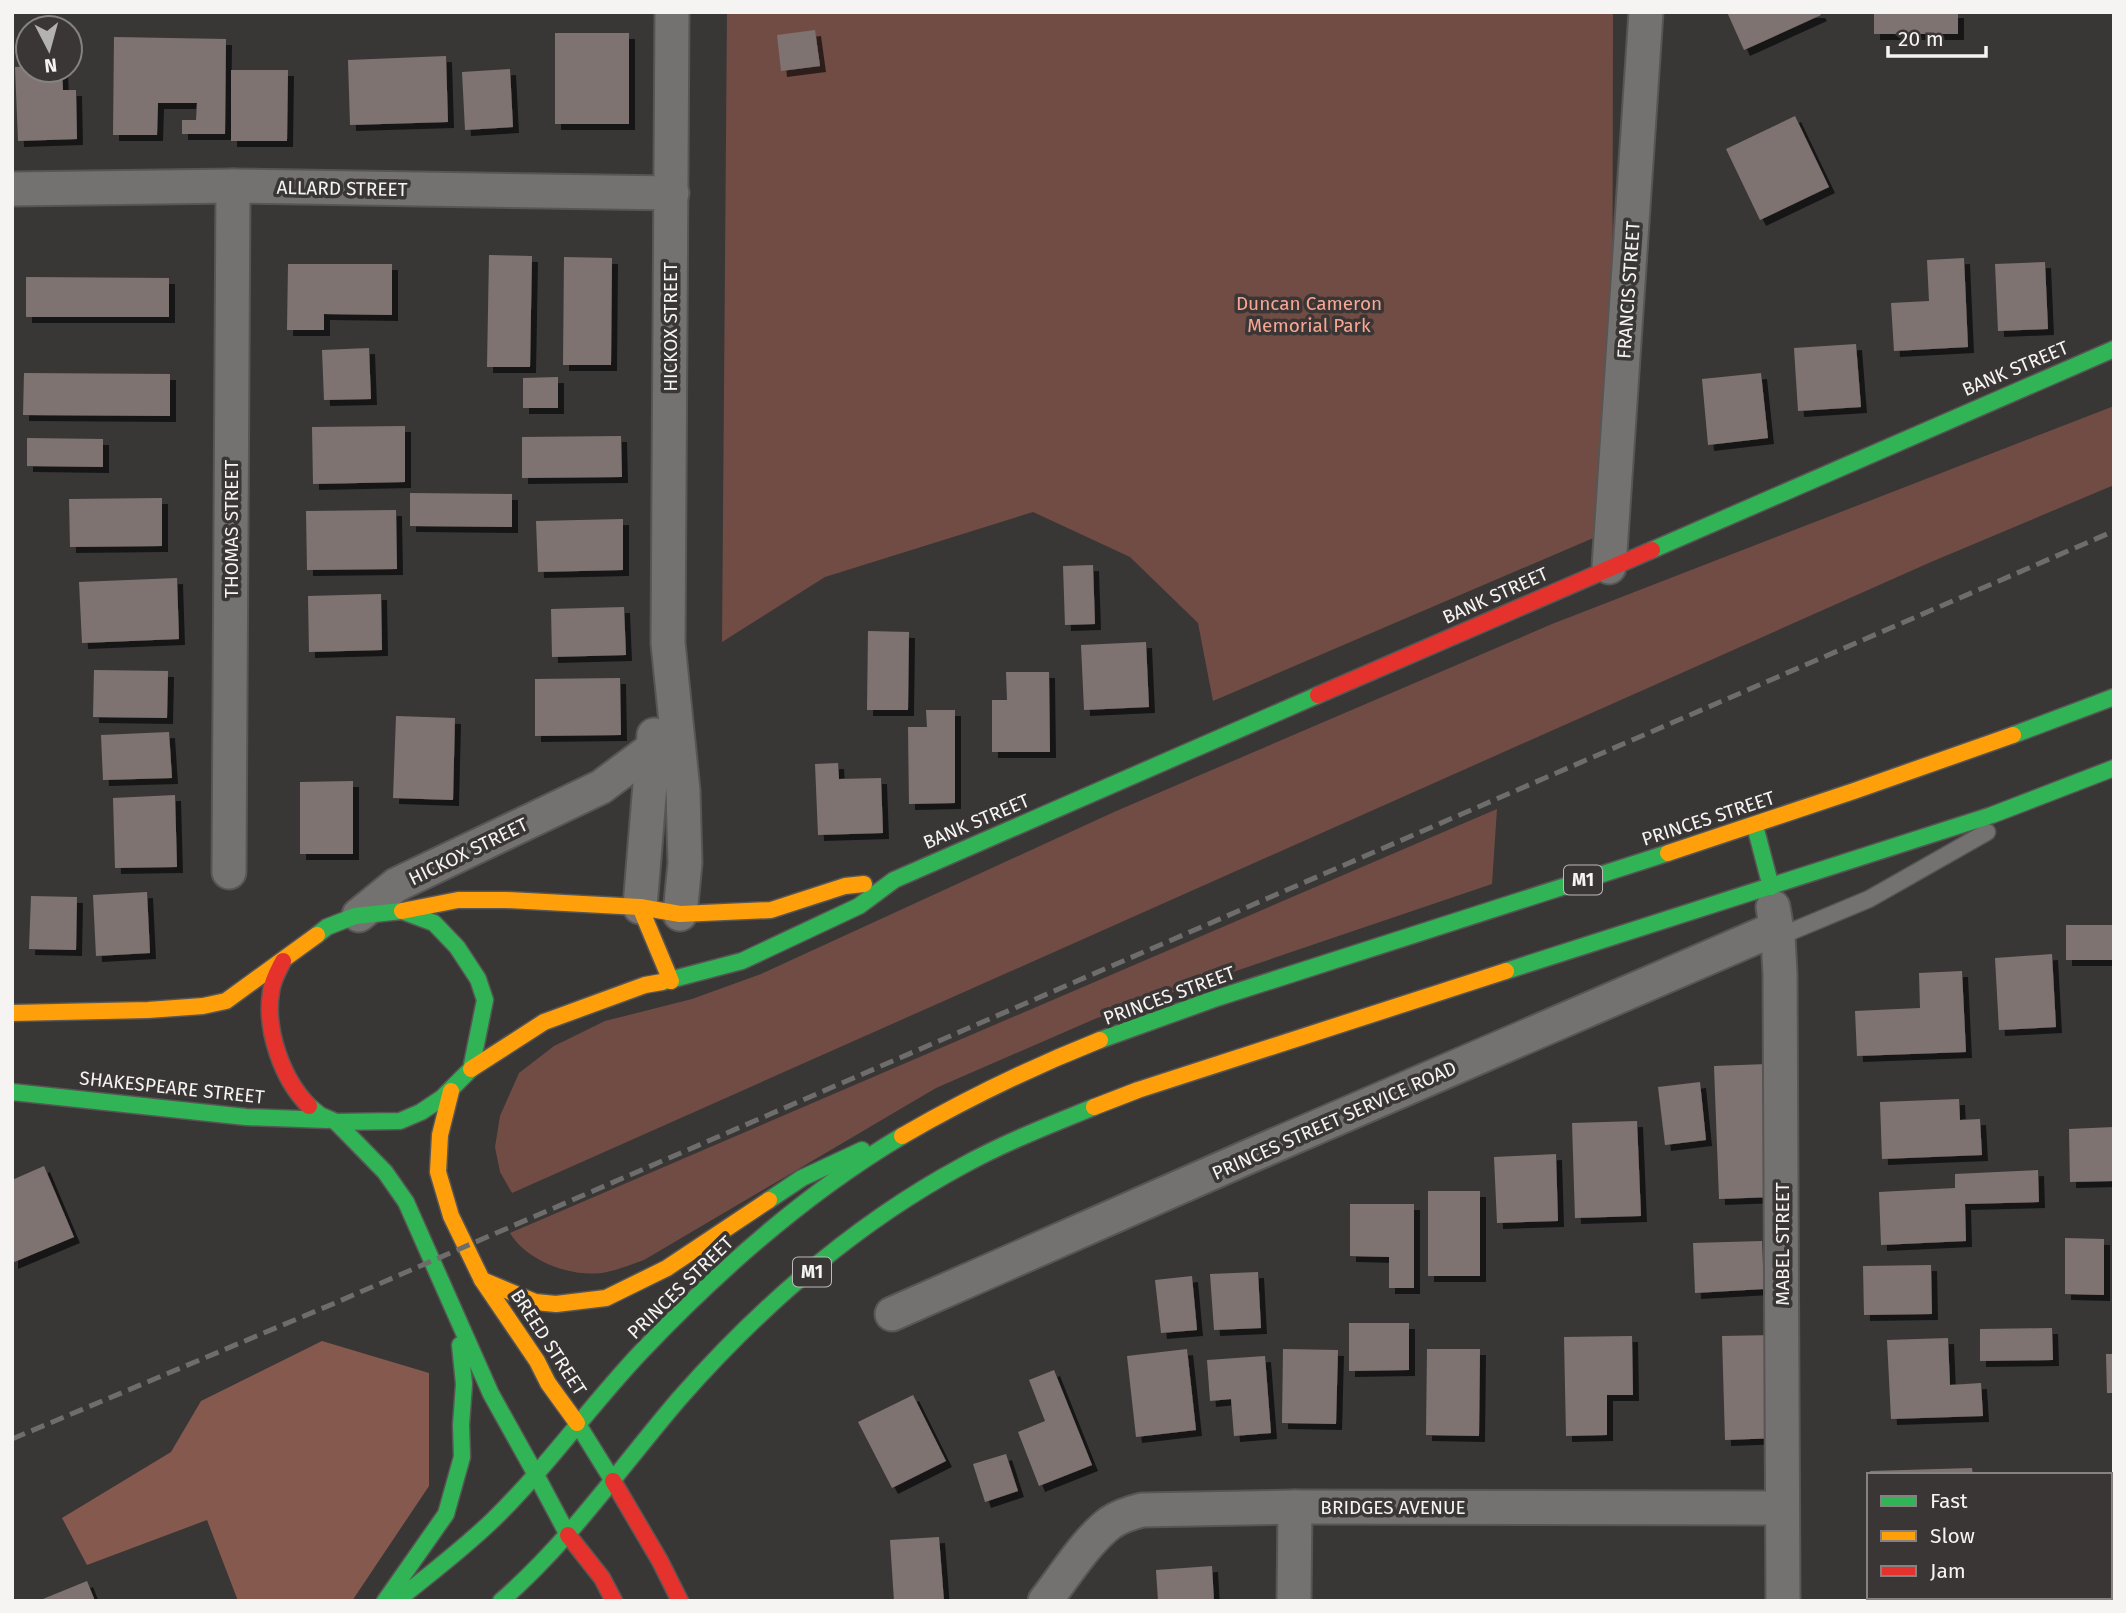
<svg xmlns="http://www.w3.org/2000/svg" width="2126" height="1613" viewBox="0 0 2126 1613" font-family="'Fira Sans',sans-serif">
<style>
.green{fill:#714c44}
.forest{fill:#86594f}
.building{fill:#7e7370;filter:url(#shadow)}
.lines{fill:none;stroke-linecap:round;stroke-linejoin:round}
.lane-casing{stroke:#575655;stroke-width:19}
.street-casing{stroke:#575655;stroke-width:37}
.fast-casing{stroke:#575655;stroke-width:19}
.slow-casing{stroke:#575655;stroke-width:19}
.jam-casing{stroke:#575655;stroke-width:19}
.lane{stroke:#737271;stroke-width:16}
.street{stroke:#737271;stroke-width:33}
.fast{stroke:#30b455;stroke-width:16}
.slow{stroke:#ff9f0a;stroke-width:16}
.jam{stroke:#e5322d;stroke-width:16}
.rail{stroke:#6e6d6c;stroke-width:5;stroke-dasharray:14 7;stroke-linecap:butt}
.labels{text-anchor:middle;stroke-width:7;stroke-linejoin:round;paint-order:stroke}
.shield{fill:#393635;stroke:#bdbbba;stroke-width:2}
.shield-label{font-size:18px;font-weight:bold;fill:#f6f4f3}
.street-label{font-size:19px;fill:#f6f4f3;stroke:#393635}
.park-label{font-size:19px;fill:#f8a694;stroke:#393635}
</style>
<defs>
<filter id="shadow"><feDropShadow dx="6" dy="6" stdDeviation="0" flood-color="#0009"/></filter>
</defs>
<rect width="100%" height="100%" fill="#383736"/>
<g class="green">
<polygon points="727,12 1613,12 1612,530 1213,701 1198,623 1130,557 1033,512 825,577 722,642"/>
<polygon points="2114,406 2114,485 1931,562 512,1193 500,1172 495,1147 500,1116 519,1073 554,1046 605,1021 692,999 761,974 1114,812 1552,624"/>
<path d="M1497,809L1492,884L1097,1018L936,1088L644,1260C632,1264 620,1269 607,1272C575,1279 527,1262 510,1233Z"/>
</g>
<polygon class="forest" points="322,1341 429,1373 429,1486 352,1601 238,1601 207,1520 87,1565 62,1518 171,1452 201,1401"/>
<g class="building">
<polygon points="1727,12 1819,12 1821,15 1744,50"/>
<rect x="1874" y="12" width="84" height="22"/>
<polygon points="815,30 820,66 781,71 777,35"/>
<rect x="555" y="33" width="74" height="91"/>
<polygon points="114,37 226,39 225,134 182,134 182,120 196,120 197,103 158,103 157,135 113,135"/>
<polygon points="446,56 448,122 350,125 348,60"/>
<polygon points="28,66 28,70 62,70 63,90 76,90 77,139 18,141 15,67"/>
<polygon points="510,69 513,127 465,130 462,72"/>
<polygon points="231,70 288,70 287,141 231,141"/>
<polygon points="1795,116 1829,187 1760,220 1726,149"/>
<polygon points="489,255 532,256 530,367 487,367"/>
<polygon points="564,257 612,258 611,365 563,365"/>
<polygon points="1964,258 1968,347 1894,351 1891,303 1929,301 1927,260"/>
<polygon points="2045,262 2048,329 1998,331 1995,264"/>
<polygon points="288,264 392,264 392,315 324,314 324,330 287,330"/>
<polygon points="26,277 169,278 169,317 26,317"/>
<polygon points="1856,344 1861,407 1798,411 1794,348"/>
<polygon points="369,348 371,399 324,400 322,350"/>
<polygon points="24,373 170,374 170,416 23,415"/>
<polygon points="1761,373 1768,438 1708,445 1702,379"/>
<polygon points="558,377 558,408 523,408 523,378"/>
<polygon points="405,426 405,482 313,484 312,427"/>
<polygon points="621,436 622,477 522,478 522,437"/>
<polygon points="27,438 103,439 103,467 27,466"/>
<polygon points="410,493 512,494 512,527 410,526"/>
<polygon points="162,498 162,546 70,547 69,499"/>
<polygon points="396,510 397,569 307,570 306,511"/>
<polygon points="623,519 623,570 538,572 536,521"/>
<polygon points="1093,565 1095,624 1065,625 1063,566"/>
<polygon points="177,578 179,639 82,643 79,582"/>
<polygon points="381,594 382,650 309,652 308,596"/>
<polygon points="624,607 626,655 552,657 551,609"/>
<polygon points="868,631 909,632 908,710 867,710"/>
<polygon points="1146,642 1149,707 1084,710 1081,645"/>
<polygon points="94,670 168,671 167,718 93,717"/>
<polygon points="1006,672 1049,672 1050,752 992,752 992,700 1007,700"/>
<polygon points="620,678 621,735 535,736 535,679"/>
<polygon points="926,710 955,710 955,803 909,804 908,727 927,727"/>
<polygon points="396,716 455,718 453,800 393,798"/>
<polygon points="169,732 172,778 103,780 101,735"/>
<polygon points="838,763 839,779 881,778 883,833 818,835 815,764"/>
<polygon points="353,781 353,854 300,854 300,782"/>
<polygon points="175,795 177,867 115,868 113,798"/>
<polygon points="147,892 150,953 96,956 93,895"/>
<polygon points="31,896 77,897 76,950 29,949"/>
<rect x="2066" y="925" width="48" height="35"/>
<polygon points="2052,954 2056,1027 1999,1030 1995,958"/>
<polygon points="1962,971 1966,1052 1857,1056 1855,1011 1920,1008 1919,973"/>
<polygon points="1767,1064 1773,1197 1719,1199 1714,1066"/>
<polygon points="1700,1082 1706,1140 1665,1145 1658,1087"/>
<polygon points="1959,1099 1960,1120 1980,1119 1982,1155 1882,1159 1880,1102"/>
<polygon points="1637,1121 1641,1216 1575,1218 1572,1123"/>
<polygon points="2114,1127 2114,1181 2070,1182 2069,1129"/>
<polygon points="1556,1154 1558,1221 1497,1223 1494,1157"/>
<polygon points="44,1166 74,1237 12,1263 12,1180"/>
<polygon points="2038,1170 2039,1202 1965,1204 1966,1241 1881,1245 1879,1192 1955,1188 1955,1174"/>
<rect x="1428" y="1191" width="52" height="85"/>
<polygon points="1350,1204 1414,1204 1414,1288 1389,1288 1389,1257 1350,1256"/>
<polygon points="2065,1238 2104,1239 2104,1295 2065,1294"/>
<polygon points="1762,1241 1764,1289 1695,1293 1693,1243"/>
<polygon points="1931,1265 1932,1314 1864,1315 1863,1266"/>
<polygon points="1258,1272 1261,1328 1214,1330 1210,1274"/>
<polygon points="1192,1276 1197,1330 1161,1333 1155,1280"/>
<polygon points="1349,1323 1409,1323 1409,1370 1349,1371"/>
<polygon points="2052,1328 2053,1360 1980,1361 1980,1329"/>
<polygon points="1776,1335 1778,1438 1725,1440 1722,1336"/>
<polygon points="1632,1336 1633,1395 1607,1395 1607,1435 1566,1436 1564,1337"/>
<polygon points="1948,1338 1950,1385 1981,1383 1983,1416 1891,1419 1887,1340"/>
<polygon points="1187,1349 1196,1430 1136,1437 1127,1356"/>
<polygon points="1283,1349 1338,1350 1336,1424 1282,1423"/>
<polygon points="1427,1349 1480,1349 1479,1436 1426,1435"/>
<polygon points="2106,1354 2114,1354 2114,1393 2107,1393"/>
<polygon points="1265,1356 1271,1433 1234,1436 1231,1399 1210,1401 1207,1360"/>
<polygon points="1054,1370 1092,1465 1039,1486 1018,1432 1045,1421 1029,1380"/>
<polygon points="913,1395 946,1461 892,1488 858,1422"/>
<polygon points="1006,1454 1018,1491 985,1502 973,1464"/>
<polygon points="1972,1468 1973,1475 1870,1475 1870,1471"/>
<polygon points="939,1537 944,1601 894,1601 890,1540"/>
<polygon points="1212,1566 1214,1601 1158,1601 1156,1570"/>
<polygon points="87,1581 95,1601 38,1601"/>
<rect x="1877" y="1597" width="96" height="4"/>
<rect x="2028" y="1597" width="80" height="4"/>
</g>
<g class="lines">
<g class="lane-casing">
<polyline id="lane" points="1778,937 1869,899 1987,832"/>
</g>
<g class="street-casing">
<g id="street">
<polyline points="672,12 668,643 683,791 685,863 680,914"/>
<polyline points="12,189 233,186 672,193"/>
<polyline points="1609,567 1646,12"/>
<polyline points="229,872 233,186"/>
<polyline points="640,907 654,735"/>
<polyline points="1773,907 1778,937 1780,974 1783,1601"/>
<polyline points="359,915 396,885 601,787 652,749"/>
<polyline points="892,1314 1250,1156 1777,928"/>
<path d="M1045,1601C1064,1577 1086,1541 1110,1523C1120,1516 1130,1513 1142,1510L1295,1507L1781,1508"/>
<polyline points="1294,1601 1295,1507"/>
</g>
</g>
<g class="fast-casing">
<g id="fast">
<polyline points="1652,550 2114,349"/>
<polyline points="2013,735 2114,697"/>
<polyline points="1755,826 1771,887"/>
<polyline points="1506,971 1992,815 2114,768"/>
<polyline points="662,982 742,961 859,906 894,880 1318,695"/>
<polyline points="1100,1040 1214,999 1668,853"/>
<polyline points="12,1092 246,1117 327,1120"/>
<polyline points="309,1106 320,1115 336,1122 400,1121 421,1112 442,1098 471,1069 485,1000 478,979 457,947 434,923 402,911 355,916 327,927 317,935"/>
<polyline points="336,1122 385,1172 406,1202 491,1394 535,1473"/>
<polyline points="769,1200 802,1178 862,1150"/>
<polyline points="577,1423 613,1481"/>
<polyline points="535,1473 568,1535"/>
<polyline points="385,1601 446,1514 462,1457 461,1425 464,1384 460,1345"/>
<path d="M396,1601C429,1575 463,1549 494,1519C547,1467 590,1406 641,1352C718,1271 806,1193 902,1136"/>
<path d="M501,1601C570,1541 620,1468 679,1399C760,1307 856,1223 964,1165C1006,1142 1050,1125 1094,1107"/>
</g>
</g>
<g class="slow-casing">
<g id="slow">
<polyline points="1668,853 1854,791 2013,735"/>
<polyline points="640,907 671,981"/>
<polyline points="402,911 458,900 506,900 640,907 680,914 771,910 845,886 864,884"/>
<polyline points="12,1013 148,1010 203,1006 226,1001 317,935"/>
<polyline points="471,1069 544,1022 645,985 662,982"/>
<polyline points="451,1091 440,1135 438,1172 451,1216 482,1280 537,1361 548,1383 577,1423"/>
<polyline points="1094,1107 1138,1090 1506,971"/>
<path d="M902,1136C966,1099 1032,1067 1100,1040"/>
<polyline points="482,1280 535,1302 556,1304 606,1298 667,1268 769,1200"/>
</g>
</g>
<g class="jam-casing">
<g id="jam">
<polyline points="1318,695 1652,550"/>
<path d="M283,961C278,971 272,981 271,992C265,1030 282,1079 309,1106"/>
<polyline points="613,1481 660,1561 680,1601"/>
<polyline points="568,1535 602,1578 614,1601"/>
</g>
</g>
<use href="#lane" class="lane"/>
<use href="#street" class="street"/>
<use href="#fast" class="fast"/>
<use href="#slow" class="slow"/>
<use href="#jam" class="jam"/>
<polyline class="rail" points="12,1439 335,1303 2114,531"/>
</g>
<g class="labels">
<g class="shield">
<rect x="1564" y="865.5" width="38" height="29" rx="5"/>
<rect x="793" y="1257.5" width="38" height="29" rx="5"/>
</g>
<g class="shield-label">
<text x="1583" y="886">M1</text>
<text x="812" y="1278">M1</text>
</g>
<g class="street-label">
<text transform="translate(342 188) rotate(1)" y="7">ALLARD STREET</text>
<text transform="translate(1628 290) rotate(-86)" y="7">FRANCIS STREET</text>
<text transform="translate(670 327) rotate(-90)" y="7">HICKOX STREET</text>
<text transform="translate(2015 368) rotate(-23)" y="7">BANK STREET</text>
<text transform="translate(231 529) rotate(-90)" y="7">THOMAS STREET</text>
<text transform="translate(1495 595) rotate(-24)" y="7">BANK STREET</text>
<text transform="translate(1708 818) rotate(-18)" y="7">PRINCES STREET</text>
<text transform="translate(976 821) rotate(-23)" y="7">BANK STREET</text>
<text transform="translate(468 851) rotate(-26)" y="7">HICKOX STREET</text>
<text transform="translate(1169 995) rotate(-20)" y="7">PRINCES STREET</text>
<text transform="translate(172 1087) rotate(6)" y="7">SHAKESPEARE STREET</text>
<text transform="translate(1334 1120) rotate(-24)" y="7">PRINCES STREET SERVICE ROAD</text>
<text transform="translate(1782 1244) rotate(-90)" y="7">MABEL STREET</text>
<text transform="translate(680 1287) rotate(-44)" y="7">PRINCES STREET</text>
<text transform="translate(549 1342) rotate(57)" y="7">BREED STREET</text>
<text x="1393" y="1514">BRIDGES AVENUE</text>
</g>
<g class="park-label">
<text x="1309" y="310">Duncan Cameron<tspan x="1309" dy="22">Memorial Park</tspan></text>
</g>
</g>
<rect width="2126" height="1613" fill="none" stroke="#f6f4f3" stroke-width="28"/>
<rect x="1867" y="1473" width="245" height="126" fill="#393635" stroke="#858281" stroke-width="2"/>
<rect x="1881" y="1496" width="35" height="10" fill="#30b455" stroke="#858281" stroke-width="2"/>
<text x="1930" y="1508" font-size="21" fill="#f6f4f3">Fast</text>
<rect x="1881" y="1531" width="35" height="10" fill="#ff9f0a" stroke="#858281" stroke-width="2"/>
<text x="1930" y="1543" font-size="21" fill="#f6f4f3">Slow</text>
<rect x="1881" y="1566" width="35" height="10" fill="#e5322d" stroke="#858281" stroke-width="2"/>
<text x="1930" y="1578" font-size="21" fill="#f6f4f3">Jam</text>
<g transform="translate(49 49) rotate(174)"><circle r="33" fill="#393635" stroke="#858281" stroke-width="2"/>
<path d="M0-5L12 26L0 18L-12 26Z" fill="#b4b2b1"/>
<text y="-10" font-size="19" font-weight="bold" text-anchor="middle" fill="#f6f4f3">N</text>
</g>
<path d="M1888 46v10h98v-10" fill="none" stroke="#f6f4f3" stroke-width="3.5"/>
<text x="1898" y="46" font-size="21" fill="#f6f4f3" stroke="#393635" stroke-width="5" paint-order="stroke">20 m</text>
</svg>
